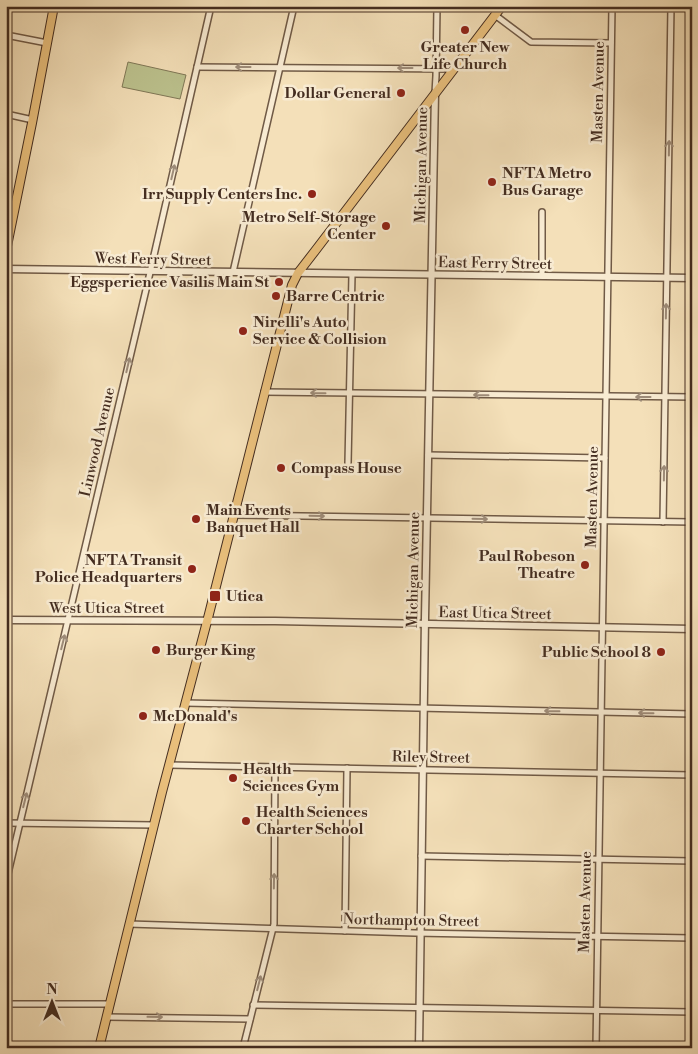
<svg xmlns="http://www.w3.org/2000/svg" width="698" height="1054" viewBox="0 0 698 1054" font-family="'Libre Bodoni',serif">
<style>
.green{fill:#bcc28e;stroke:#807857}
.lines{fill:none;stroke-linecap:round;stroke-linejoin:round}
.minor-casing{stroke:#705a46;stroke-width:8}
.tertiary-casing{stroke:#705a46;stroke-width:9}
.primary-casing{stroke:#442d20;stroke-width:10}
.minor{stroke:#f8ebd2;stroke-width:5}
.tertiary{stroke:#f8ebd2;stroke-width:6}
.primary{stroke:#eac07c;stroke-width:8}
.oneway{stroke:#9e8c79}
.poi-dot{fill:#8f2418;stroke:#f8ebd2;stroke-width:2}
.labels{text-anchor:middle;stroke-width:5;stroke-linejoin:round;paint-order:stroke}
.poi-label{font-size:15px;font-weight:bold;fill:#442d20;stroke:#f8ebd2;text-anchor:start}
.street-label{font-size:15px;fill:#442d20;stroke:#f8ebd2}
</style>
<rect width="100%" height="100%" fill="#f4e0b9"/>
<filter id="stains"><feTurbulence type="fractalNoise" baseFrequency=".004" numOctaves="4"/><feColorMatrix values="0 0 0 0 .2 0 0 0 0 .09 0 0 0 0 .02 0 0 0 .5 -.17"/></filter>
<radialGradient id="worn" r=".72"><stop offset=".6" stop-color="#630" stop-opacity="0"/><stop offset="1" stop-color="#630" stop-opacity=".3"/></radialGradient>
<polygon class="green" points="128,62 186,75 180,99 122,87"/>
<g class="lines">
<g class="minor-casing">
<g id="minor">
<polyline points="495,15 531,42 611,43"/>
<polyline points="6,35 47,43"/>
<polyline points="197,67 454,69"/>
<polyline points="435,93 436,76 437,6"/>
<polyline points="6,114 33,120"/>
<polyline points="233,272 294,6"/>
<polyline points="542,276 542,212"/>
<polyline points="264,392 692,397"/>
<polyline points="428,455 605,458"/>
<polyline points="348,463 352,274"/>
<polyline points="234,515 692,522"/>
<polyline points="663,522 671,6"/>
<polyline points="185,703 692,714"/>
<polyline points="169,765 692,775"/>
<polyline points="6,823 154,825"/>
<polyline points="421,856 692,861"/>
<polyline points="6,882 149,277 211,6"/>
<polyline points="129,924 415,933 692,938"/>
<polyline points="345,931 347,768"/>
<polyline points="6,1004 110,1004"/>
<polyline points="253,1005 692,1012"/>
<polyline points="107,1017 250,1019"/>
<polyline points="243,1048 274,924 275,767"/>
<polyline points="596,1048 612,6"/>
</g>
</g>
<g class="tertiary-casing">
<g id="tertiary">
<polyline points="6,269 692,278"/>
<polyline points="6,620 275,621 692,629"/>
<polyline points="419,1048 425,618 435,93"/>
</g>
</g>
<g class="primary-casing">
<g id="primary">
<polyline points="6,251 32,123 54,6"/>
<polyline points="99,1048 162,792 209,614 292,285 298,273 315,251 502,6"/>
</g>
</g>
<use href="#minor" class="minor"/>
<use href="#tertiary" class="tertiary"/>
<use href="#primary" class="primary"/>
</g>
<defs><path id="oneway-shaft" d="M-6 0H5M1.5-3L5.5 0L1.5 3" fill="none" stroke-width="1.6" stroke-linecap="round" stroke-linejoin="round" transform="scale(1.25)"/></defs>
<g class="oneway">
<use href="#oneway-shaft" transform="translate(243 67) rotate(-180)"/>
<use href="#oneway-shaft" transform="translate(405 68) rotate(-180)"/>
<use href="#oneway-shaft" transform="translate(669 148) rotate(-89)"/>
<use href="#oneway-shaft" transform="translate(173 172) rotate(-77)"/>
<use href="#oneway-shaft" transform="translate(666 311) rotate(-89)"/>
<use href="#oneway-shaft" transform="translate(128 365) rotate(-77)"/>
<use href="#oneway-shaft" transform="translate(318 393) rotate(-179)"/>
<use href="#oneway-shaft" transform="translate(481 395) rotate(-179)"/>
<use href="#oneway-shaft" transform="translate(643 397) rotate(-180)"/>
<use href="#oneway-shaft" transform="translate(664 473) rotate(-89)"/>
<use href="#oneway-shaft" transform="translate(317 516) rotate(1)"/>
<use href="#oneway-shaft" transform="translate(480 519) rotate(1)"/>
<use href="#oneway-shaft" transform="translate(63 642) rotate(-76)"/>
<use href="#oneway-shaft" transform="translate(552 711) rotate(-179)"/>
<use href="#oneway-shaft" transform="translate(646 713) rotate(-179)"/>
<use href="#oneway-shaft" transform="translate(25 800) rotate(-76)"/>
<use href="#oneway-shaft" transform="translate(274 881) rotate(-89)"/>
<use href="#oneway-shaft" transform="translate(259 983) rotate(-76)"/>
<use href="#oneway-shaft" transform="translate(155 1017) rotate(1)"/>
</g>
<g class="poi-dot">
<circle cx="465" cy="30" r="5"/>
<circle cx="401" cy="93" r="5"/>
<circle cx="492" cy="182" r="5"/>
<circle cx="312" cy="194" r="5"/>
<circle cx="386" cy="226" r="5"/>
<circle cx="279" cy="282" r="5"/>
<circle cx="276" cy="296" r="5"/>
<circle cx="243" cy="331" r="5"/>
<circle cx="281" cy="468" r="5"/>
<circle cx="196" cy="519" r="5"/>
<circle cx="585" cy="565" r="5"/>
<circle cx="192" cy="569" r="5"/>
<rect x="209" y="590" width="12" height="12" rx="2.5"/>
<circle cx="156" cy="650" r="5"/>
<circle cx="661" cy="652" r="5"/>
<circle cx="143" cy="716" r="5"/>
<circle cx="233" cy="778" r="5"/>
<circle cx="246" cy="821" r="5"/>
</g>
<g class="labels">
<g class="poi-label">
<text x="465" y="52" text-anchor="middle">Greater New<tspan x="465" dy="17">Life Church</tspan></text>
<text x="391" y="98" text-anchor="end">Dollar General</text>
<text x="502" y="178">NFTA Metro<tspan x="502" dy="17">Bus Garage</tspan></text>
<text x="302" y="199" text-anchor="end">Irr Supply Centers Inc.</text>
<text x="376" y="222" text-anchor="end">Metro Self-Storage<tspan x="376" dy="17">Center</tspan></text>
<text x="269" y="287" text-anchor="end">Eggsperience Vasilis Main St</text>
<text x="286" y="301">Barre Centric</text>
<text x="253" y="327">Nirelli's Auto<tspan x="253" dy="17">Service &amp; Collision</tspan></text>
<text x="291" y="473">Compass House</text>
<text x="206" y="515">Main Events<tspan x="206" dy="17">Banquet Hall</tspan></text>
<text x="575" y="561" text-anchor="end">Paul Robeson<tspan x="575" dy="17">Theatre</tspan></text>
<text x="182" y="565" text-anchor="end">NFTA Transit<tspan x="182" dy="17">Police Headquarters</tspan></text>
<text x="226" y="601">Utica</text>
<text x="166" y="655">Burger King</text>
<text x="651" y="657" text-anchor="end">Public School 8</text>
<text x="153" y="721">McDonald's</text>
<text x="243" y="774">Health<tspan x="243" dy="17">Sciences Gym</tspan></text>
<text x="256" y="817">Health Sciences<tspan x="256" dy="17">Charter School</tspan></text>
</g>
<g class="street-label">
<text transform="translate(598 92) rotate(-89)" y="5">Masten Avenue</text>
<text transform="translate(421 165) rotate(-89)" y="5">Michigan Avenue</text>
<text transform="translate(153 259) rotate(1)" y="5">West Ferry Street</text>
<text transform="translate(495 263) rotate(1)" y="5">East Ferry Street</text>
<text transform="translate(97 442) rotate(-77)" y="5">Linwood Avenue</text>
<text transform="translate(592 497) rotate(-89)" y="5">Masten Avenue</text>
<text transform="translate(413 570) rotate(-89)" y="5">Michigan Avenue</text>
<text x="107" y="613">West Utica Street</text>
<text transform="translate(495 613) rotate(1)" y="5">East Utica Street</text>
<text transform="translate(431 757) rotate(1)" y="5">Riley Street</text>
<text transform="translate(585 902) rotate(-89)" y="5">Masten Avenue</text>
<text transform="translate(411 920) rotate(1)" y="5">Northampton Street</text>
</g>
</g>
<rect width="698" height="1054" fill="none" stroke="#f4e0b9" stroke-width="25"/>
<rect x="8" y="8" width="683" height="1039" fill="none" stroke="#442d20" stroke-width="2.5"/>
<rect x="12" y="12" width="673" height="1029" fill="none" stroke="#442d20"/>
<g transform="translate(52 1002)" stroke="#f8ebd2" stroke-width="4" paint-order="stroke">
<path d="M0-4L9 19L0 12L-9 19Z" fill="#442d20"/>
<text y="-8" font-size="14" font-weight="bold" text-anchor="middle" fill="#442d20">N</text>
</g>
<rect width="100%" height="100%" filter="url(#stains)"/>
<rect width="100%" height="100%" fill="url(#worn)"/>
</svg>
